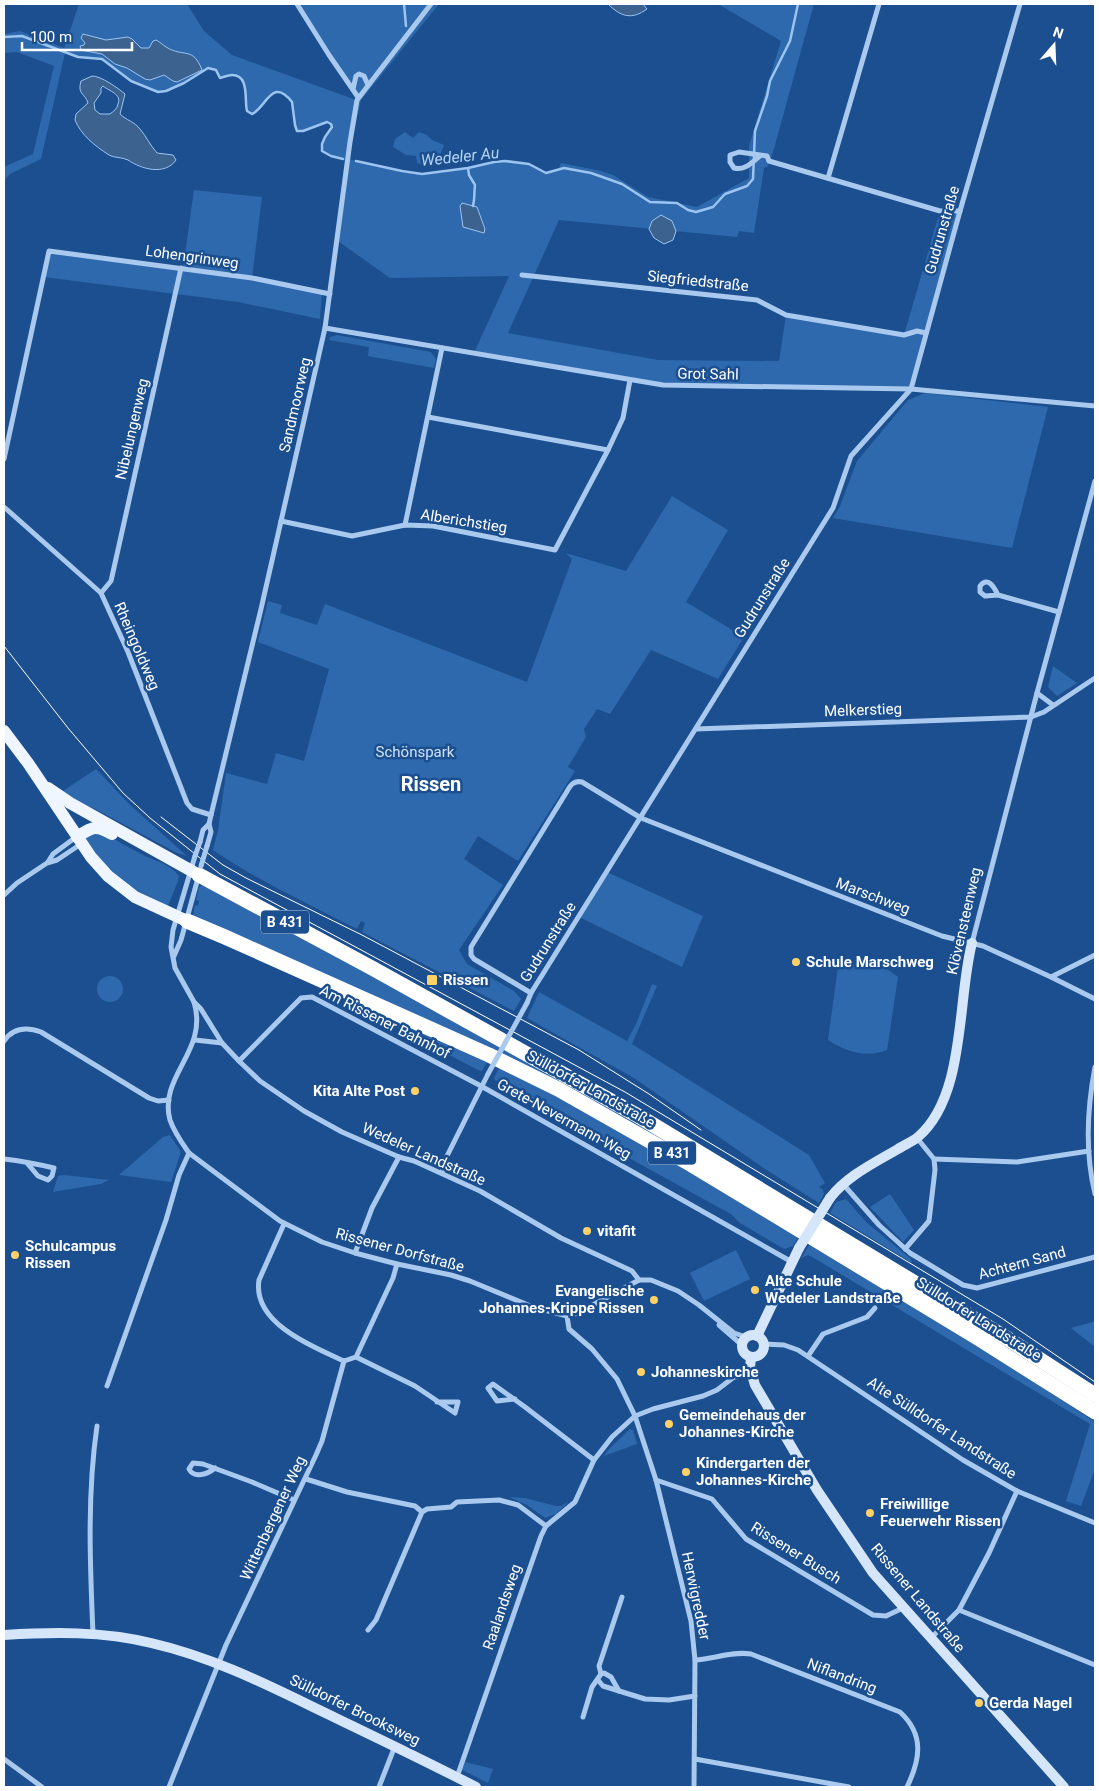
<svg xmlns="http://www.w3.org/2000/svg" width="1099" height="1791" viewBox="0 0 1099 1791" font-family="Roboto,sans-serif">
<style>
.green{fill:#2e69ad}
.water{fill:#3c6290;stroke:#9cc4f0;fill-rule:evenodd}
.lines{fill:none;stroke-linecap:round;stroke-linejoin:round}
.stream{stroke:#9cc4f0;stroke-width:2.5}
.street{stroke:#a9c9ee;stroke-width:5}
.secondary{stroke:#d6e6fa;stroke-width:10}
.primary{stroke:#f0f6ff;stroke-width:12}
.highway{stroke:#fff;stroke-width:15}
.tram{stroke:#fff;stroke-width:1}
.street-bridge{stroke:#a9c9ee;stroke-width:5}
.secondary-bridge{stroke:#d6e6fa;stroke-width:10}
.poi-dot{fill:#ffd166;stroke:#1b4f8f;stroke-width:2}
.labels{text-anchor:middle;stroke-width:5;stroke-linejoin:round;paint-order:stroke}
.shield{fill:#1b4f8f;stroke:#bbcadd;stroke-width:1}
.shield-label{font-size:14px;font-weight:bold;fill:#fff}
.street-label{font-size:15px;fill:#fff;stroke:#1b4f8f}
.park-label{font-size:15px;fill:#cfe3fa;stroke:#1b4f8f}
.poi-label{font-size:15px;font-weight:bold;fill:#fff;stroke:#1b4f8f;text-anchor:start}
.water-label{font-size:16px;font-style:italic;fill:#b5d3f5;stroke:#1b4f8f}
.district-label{font-size:20px;font-weight:bold;fill:#fff;stroke:#1b4f8f}
</style>
<rect width="100%" height="100%" fill="#1b4f8f"/>
<g class="green">
<path d="M79,4H187L204,31L232,55L356,100L297,4H439L361,100L348,159L402,171L422,174L466,169L494,162L515,161L529,164L546,173L558,170L561,163L601,171L613,175L648,197L697,207L749,178V146L781,41L718,4H814L773,152L768,166L764,168L754,233L739,231L737,237L559,220L508,333L658,360L779,361L786,315L904,335L940,211H960L911,389L663,385L474,353L509,276L390,278L335,239L345,160L322,151C321,141 327,135 332,127L331,124L327,122L303,131H297C291,120 298,81 268,96C263,103 261,113 250,113L246,109V97L242,80L234,75L220,78L213,69C202,68 196,76 187,81C179,86 169,90 159,92L137,84L115,70L102,59L80,58L65,53L41,159L10,174L4,181V168L6,166L33,154L54,66L17,52L4,53V34L20,31L64,48Z"/>
<polygon points="405,132 413,138 419,132 427,135 432,140 444,145 437,163 427,166 417,163 416,156 406,155 393,147 395,139"/>
<polygon points="194,190 262,197 252,278 322,293 320,319 238,302 44,277 49,251 183,268"/>
<polygon points="337,335 431,352 436,359 434,368 368,356 369,347 329,340 330,337"/>
<polygon points="925,393 1048,407 1012,548 833,518 840,506 857,461 908,400"/>
<path d="M672,496L728,530L686,602L744,637L718,679L651,650L610,714L597,709L584,729L586,737L568,767L575,771L518,861L478,836L464,859L503,885L459,950L467,964L514,991L521,999L514,1011L362,932L365,923L361,921L357,929C309,904 258,881 213,850L218,830L226,773L267,784L276,753L304,761L329,669L258,642L268,601L282,605L280,613L317,625L325,604L527,682L572,559L566,553L626,571Z"/>
<polygon points="1053,666 1077,683 1057,696 1048,687"/>
<polygon points="96,769 130,805 187,856 177,853 97,810 60,793"/>
<path d="M99,830C114,839 129,848 145,856C158,862 170,864 179,876L178,881L168,906L130,887L110,872L86,841V838Z"/>
<polygon points="607,872 703,916 682,967 579,917"/>
<polygon points="203,885 425,1001 697,1158 689,1159 193,916 195,905 198,906 199,901 196,900 199,887"/>
<path d="M866,961L883,966L898,977L887,1050C867,1058 846,1052 828,1040L838,967Z"/>
<circle cx="110" cy="989" r="13"/>
<polygon points="652,984 657,986 632,1044 809,1155 825,1183 819,1187 823,1190 824,1194 819,1203 765,1169 634,1078 527,1018 539,992 627,1041 636,1024"/>
<polygon points="376,1010 488,1060 482,1071 478,1070 373,1015"/>
<path d="M499,1068C603,1116 701,1178 799,1236L793,1246L784,1249L740,1223L731,1214L707,1201L517,1096L507,1086L495,1080L494,1078Z"/>
<polygon points="170,1135 181,1152 171,1182 119,1175 163,1137"/>
<polygon points="64,1175 109,1180 101,1184 53,1192 58,1176"/>
<polygon points="890,1194 914,1230 903,1242 870,1207"/>
<polygon points="846,1199 867,1223 911,1259 912,1263 830,1213 836,1202"/>
<polygon points="811,1242 1003,1361 1095,1422 1095,1469 1081,1506 1066,1501 1090,1424 814,1258 808,1255 801,1258"/>
<polygon points="736,1250 750,1279 704,1301 690,1273"/>
<polygon points="1092,1322 1095,1322 1095,1347 1071,1328"/>
<polygon points="630,1429 633,1430 637,1444 604,1456 599,1462 610,1448"/>
<polygon points="509,1497 525,1498 556,1506 561,1506 569,1501 556,1514 545,1518 527,1505"/>
<polygon points="465,1762 493,1769 488,1783 462,1770"/>
</g>
<g class="water">
<path d="M608,4H643L647,9C632,20 621,17 608,4Z"/>
<path d="M83,34L106,40L128,37L132,39L141,48H149L153,41L156,40C160,42 163,45 166,47C184,58 193,46 202,70L177,82L173,81L164,75L150,80L145,79L127,68L115,64L102,54L81,50L80,46L84,45L85,43L81,38Z"/>
<path d="M92,76C101,76 118,88 125,94L120,114C126,120 135,122 140,129C146,136 150,145 157,153L173,155L176,160C165,176 141,169 128,160C122,157 114,158 109,155C95,146 81,135 75,120L76,114L88,103C85,93 77,95 81,81ZM103,86C109,91 122,94 118,104C117,109 114,111 110,114H100L95,110L94,103L101,93V88Z"/>
<polygon points="462,203 477,207 485,229 484,233 463,227 460,206"/>
<polygon points="661,215 672,221 676,231 673,240 664,244 654,238 649,229 652,221"/>
</g>
<g class="lines">
<g class="stream">
<polyline points="404,4 406,26"/>
<path d="M4,37L22,36L78,57L102,59L131,81L158,92L166,91L184,83L208,68L216,70L220,78C224,77 228,75 232,75C250,75 244,100 247,111L252,114C266,108 272,76 292,102L295,125L297,131H303L327,122L331,124L332,127L325,137L322,144V151L331,156L343,159"/>
<polyline points="356,161 402,171 422,174 468,168 494,162 505,161 529,164 546,173 564,168 591,173 622,184 650,202 677,203 688,210 696,212 713,207 725,194 747,186 753,179 755,131 767,96 770,81 790,41 798,4"/>
<path d="M468,168L469,175L475,185C474,193 475,198 473,206"/>
</g>
<g class="street">
<polyline points="297,4 329,55 358,97"/>
<polyline points="353,89 356,76 359,74 364,76 368,85"/>
<path d="M760,156C752,162 745,171 734,168L730,162V155L739,152L767,156L769,161L940,211H960"/>
<polyline points="828,178 879,4"/>
<polyline points="522,275 757,300 786,315 904,335 917,331 926,333"/>
<polyline points="325,328 663,385 911,389 1095,406"/>
<polyline points="428,417 608,450"/>
<polyline points="4,459 49,251 252,278 330,294"/>
<polyline points="4,507 101,593 128,652 187,803 192,809 211,815"/>
<polyline points="281,521 352,536 405,525 433,526 555,550 608,450 623,418 630,380"/>
<polyline points="405,525 442,348"/>
<polyline points="101,593 111,581 181,268"/>
<path d="M998,595C994,587 988,576 980,586V592L985,596L998,595L1059,612"/>
<polyline points="1037,693 1053,705"/>
<polyline points="696,729 1031,717 1044,712 1095,678"/>
<polyline points="200,842 203,830 209,824"/>
<polyline points="207,846 211,832 209,824 211,815 261,609 325,328 350,142 357,100 431,4"/>
<polyline points="195,856 173,930 171,947 175,968 194,1002 201,1009 222,1043 239,1061 260,1081 304,1111 342,1132 399,1157 414,1161 480,1191 561,1238 632,1271 639,1280"/>
<polyline points="48,862 53,854 76,837"/>
<polyline points="4,895 17,883 47,863 57,860 81,844"/>
<polyline points="972,943 1037,693 1095,481"/>
<polyline points="174,956 181,940 198,878"/>
<polyline points="1051,977 1095,955"/>
<path d="M531,993L474,959L471,955V947L566,793C570,786 573,780 582,782L641,818L942,936L983,946L1051,977L1095,999"/>
<path d="M194,1002C209,1051 158,1076 170,1120C174,1132 182,1143 189,1153L280,1221L322,1242L355,1253L397,1264L451,1275L470,1281L533,1307L567,1316"/>
<polyline points="527,1003 531,993 833,508 851,456 911,389 960,211 1020,4"/>
<polyline points="195,1040 222,1043"/>
<path d="M4,1041C13,1028 27,1027 41,1032L149,1098L158,1101L169,1100"/>
<polyline points="239,1061 301,998 312,997 481,1086 792,1262"/>
<path d="M1095,1067C1087,1109 1085,1153 1095,1194"/>
<path d="M4,1159C21,1161 37,1164 54,1168L52,1176L48,1180L38,1176L27,1163"/>
<polyline points="934,1159 1017,1162 1089,1151"/>
<polyline points="442,1173 444,1162 488,1074"/>
<polyline points="843,1184 879,1225 910,1253 963,1285 977,1288 1095,1257"/>
<path d="M284,1224L259,1280C252,1323 313,1347 344,1361"/>
<polyline points="905,1249 929,1221 935,1170 934,1159 917,1138"/>
<polyline points="355,1253 372,1208 399,1157"/>
<polyline points="567,1316 569,1329 592,1349 617,1379 635,1416 656,1480 691,1621 695,1660 694,1787"/>
<polyline points="567,1316 578,1313 639,1280 651,1280 678,1291 699,1305 734,1333 746,1337"/>
<polyline points="719,1325 742,1345"/>
<polyline points="764,1344 784,1345 798,1350 963,1460 1017,1491 1095,1523"/>
<polyline points="808,1356 823,1334 867,1317 875,1308"/>
<polyline points="356,1357 415,1386 455,1413 458,1402 437,1402"/>
<polyline points="344,1361 356,1357 393,1278 397,1264"/>
<polyline points="107,1386 166,1220 179,1175 189,1153"/>
<polyline points="515,1399 497,1401 488,1388 493,1384 525,1407 594,1460"/>
<path d="M215,1468C208,1474 194,1479 189,1469L193,1463L203,1464L252,1482L294,1500"/>
<polyline points="306,1479 347,1492 415,1506 422,1512"/>
<polyline points="656,1480 712,1499 746,1539 873,1615 886,1616 903,1608"/>
<polyline points="959,1610 1095,1665"/>
<polyline points="368,1630 376,1620 422,1512 427,1509 451,1507 457,1502 499,1500 518,1505 546,1526"/>
<path d="M93,1634C90,1565 87,1495 97,1426"/>
<polyline points="931,1638 959,1610 989,1553 1017,1491"/>
<path d="M695,1660C714,1659 732,1651 751,1654L900,1712C925,1735 920,1760 907,1787"/>
<polyline points="601,1674 599,1666 622,1597"/>
<polyline points="598,1680 603,1686 645,1699 669,1700 695,1696"/>
<polyline points="583,1717 592,1687 601,1674 604,1673 611,1677 619,1691"/>
<polyline points="4,1759 42,1787"/>
<polyline points="695,1759 849,1787"/>
<polyline points="457,1777 541,1536 546,1526 575,1502 594,1460 612,1437 635,1416 653,1409 703,1396 717,1390 734,1377 752,1375"/>
<polyline points="169,1787 226,1645 316,1455 322,1441 344,1361"/>
<polyline points="379,1787 395,1746"/>
</g>
<g class="secondary">
<path d="M830,1198C847,1176 874,1163 898,1149C904,1145 912,1142 918,1137C966,1096 957,1000 972,943"/>
<circle cx="753" cy="1346" r="11"/>
<polyline points="757,1336 799,1248"/>
<polyline points="751,1357 750,1368 755,1385 817,1490 873,1573 1064,1787"/>
<path d="M4,1635C53,1632 102,1631 151,1643C208,1656 260,1681 313,1707C367,1733 422,1759 476,1787"/>
</g>
<g class="primary">
<polyline points="4,731 28,763 91,857 108,876 135,897 187,921"/>
<polyline points="48,788 70,803 199,875"/>
<path d="M77,837C93,826 96,825 112,834"/>
</g>
<g class="highway">
<polyline points="199,875 372,968 640,1117 1011,1341 1095,1395"/>
<polyline points="187,921 225,937 489,1055 558,1089 692,1165 978,1338 1095,1412"/>
</g>
<g class="tram">
<polyline points="4,646 68,728 123,793 150,818 220,874 625,1092 1003,1319 1095,1382"/>
<polyline points="161,817 223,865 246,878 362,935 579,1050 649,1094 701,1130"/>
</g>
<g class="street-bridge">
<polyline points="195,856 200,842"/>
<polyline points="201,866 207,846"/>
<polyline points="488,1074 527,1003"/>
</g>
<polyline class="secondary-bridge" points="799,1248 830,1198"/>
</g>
<g class="poi-dot">
<circle cx="796" cy="962" r="5"/>
<rect x="426" y="974" width="12" height="12" rx="2.5"/>
<circle cx="415" cy="1091" r="5"/>
<circle cx="587" cy="1231" r="5"/>
<circle cx="15" cy="1255" r="5"/>
<circle cx="755" cy="1290" r="5"/>
<circle cx="654" cy="1300" r="5"/>
<circle cx="641" cy="1372" r="5"/>
<circle cx="669" cy="1424" r="5"/>
<circle cx="686" cy="1472" r="5"/>
<circle cx="870" cy="1513" r="5"/>
<circle cx="979" cy="1703" r="5"/>
</g>
<g class="labels">
<g class="shield">
<rect x="261" y="910.5" width="48" height="23" rx="4"/>
<rect x="648" y="1141.5" width="48" height="23" rx="4"/>
</g>
<g class="shield-label">
<text x="285" y="927">B 431</text>
<text x="672" y="1158">B 431</text>
</g>
<g class="street-label">
<text transform="translate(942 230) rotate(-74)" y="5">Gudrunstraße</text>
<text transform="translate(192 257) rotate(8)" y="5">Lohengrinweg</text>
<text transform="translate(698 281) rotate(6)" y="5">Siegfriedstraße</text>
<text transform="translate(708 374) rotate(1)" y="5">Grot Sahl</text>
<text transform="translate(295 405) rotate(-77)" y="5">Sandmoorweg</text>
<text transform="translate(132 429) rotate(-77)" y="5">Nibelungenweg</text>
<text transform="translate(464 521) rotate(9)" y="5">Alberichstieg</text>
<text transform="translate(762 598) rotate(-58)" y="5">Gudrunstraße</text>
<text transform="translate(137 646) rotate(67)" y="5">Rheingoldweg</text>
<text transform="translate(863 710) rotate(-2)" y="5">Melkerstieg</text>
<text transform="translate(873 896) rotate(21)" y="5">Marschweg</text>
<text transform="translate(964 921) rotate(-77)" y="5">Klövensteenweg</text>
<text transform="translate(548 942) rotate(-58)" y="5">Gudrunstraße</text>
<text transform="translate(385 1022) rotate(27)" y="5">Am Rissener Bahnhof</text>
<text transform="translate(591 1089) rotate(29)" y="5">Sülldorfer Landstraße</text>
<text transform="translate(564 1119) rotate(29)" y="5">Grete-Nevermann-Weg</text>
<text transform="translate(424 1154) rotate(24)" y="5">Wedeler Landstraße</text>
<text transform="translate(400 1250) rotate(15)" y="5">Rissener Dorfstraße</text>
<text transform="translate(1022 1263) rotate(-15)" y="5">Achtern Sand</text>
<text transform="translate(979 1319) rotate(32)" y="5">Sülldorfer Landstraße</text>
<text transform="translate(942 1428) rotate(33)" y="5">Alte Sülldorfer Landstraße</text>
<text transform="translate(273 1518) rotate(-65)" y="5">Wittenbergener Weg</text>
<text transform="translate(796 1553) rotate(32)" y="5">Rissener Busch</text>
<text transform="translate(696 1596) rotate(78)" y="5">Herwigredder</text>
<text transform="translate(918 1598) rotate(50)" y="5">Rissener Landstraße</text>
<text transform="translate(502 1607) rotate(-71)" y="5">Raalandsweg</text>
<text transform="translate(842 1676) rotate(21)" y="5">Niflandring</text>
<text transform="translate(355 1710) rotate(26)" y="5">Sülldorfer Brooksweg</text>
</g>
<g class="park-label">
<text x="415" y="757">Schönspark</text>
</g>
<g class="poi-label">
<text x="806" y="967">Schule Marschweg</text>
<text x="443" y="985">Rissen</text>
<text x="405" y="1096" text-anchor="end">Kita Alte Post</text>
<text x="597" y="1236">vitafit</text>
<text x="25" y="1251">Schulcampus<tspan x="25" dy="17">Rissen</tspan></text>
<text x="765" y="1286">Alte Schule<tspan x="765" dy="17">Wedeler Landstraße</tspan></text>
<text x="644" y="1296" text-anchor="end">Evangelische<tspan x="644" dy="17">Johannes-Krippe Rissen</tspan></text>
<text x="651" y="1377">Johanneskirche</text>
<text x="679" y="1420">Gemeindehaus der<tspan x="679" dy="17">Johannes-Kirche</tspan></text>
<text x="696" y="1468">Kindergarten der<tspan x="696" dy="17">Johannes-Kirche</tspan></text>
<text x="880" y="1509">Freiwillige<tspan x="880" dy="17">Feuerwehr Rissen</tspan></text>
<text x="989" y="1708">Gerda Nagel</text>
</g>
<g class="water-label">
<text transform="translate(460 156) rotate(-6)" y="6">Wedeler Au</text>
</g>
<g class="district-label">
<text x="431" y="791">Rissen</text>
</g>
</g>
<rect width="1099" height="1791" fill="none" stroke="#ffffff" stroke-width="10"/>
<g transform="translate(1054 45) rotate(19)" stroke="#1b4f8f" stroke-width="4" paint-order="stroke">
<path d="M0-4L9 19L0 12L-9 19Z" fill="#ffffff"/>
<text y="-8" font-size="14" font-weight="bold" text-anchor="middle" fill="#ffffff">N</text>
</g>
<path d="M22 42v8h110v-8" fill="none" stroke="#ffffff" stroke-width="2.5"/>
<text x="30" y="42" font-size="15" fill="#ffffff" stroke="#1b4f8f" stroke-width="4" paint-order="stroke">100 m</text>
</svg>
